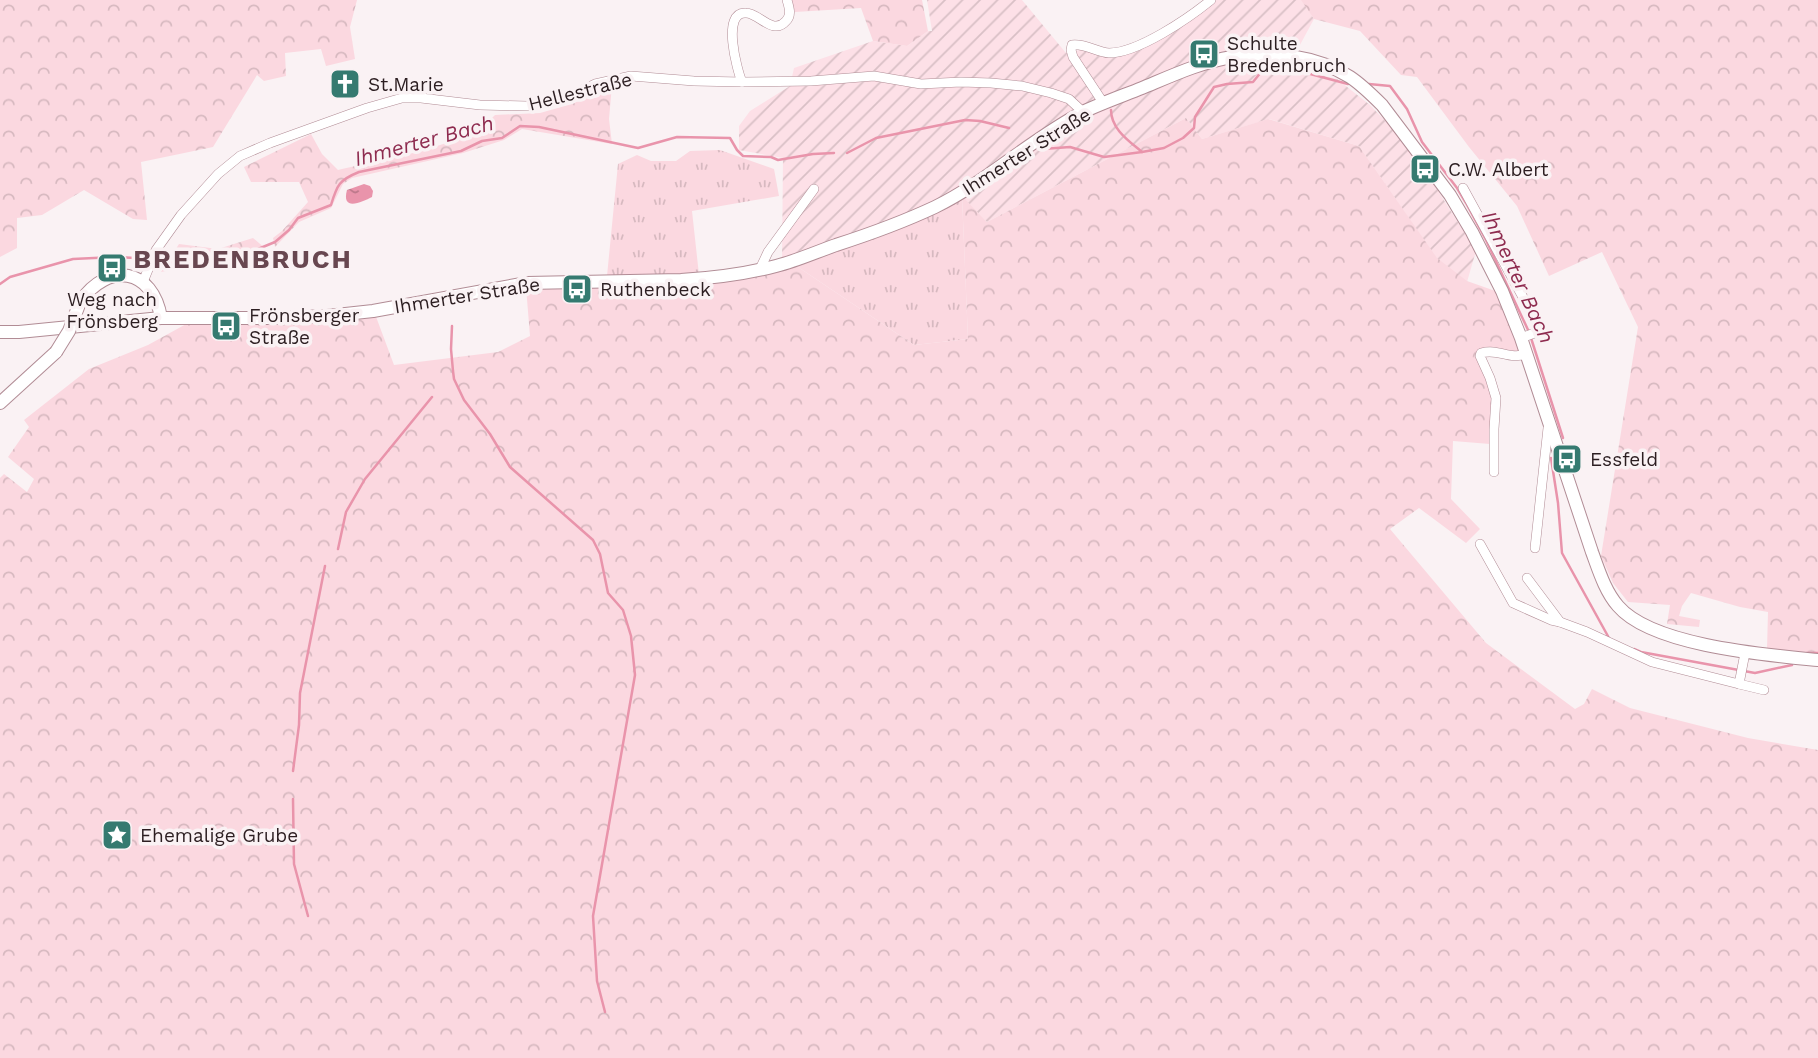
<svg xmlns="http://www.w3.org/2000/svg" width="1818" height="1058" viewBox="0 0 1818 1058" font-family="'Work Sans',sans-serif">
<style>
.industrial{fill:url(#industrial-furrows)}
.grass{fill:url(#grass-tufts)}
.forest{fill:url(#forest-crowns)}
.water{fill:url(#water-ripples)}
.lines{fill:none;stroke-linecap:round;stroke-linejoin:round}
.stream{stroke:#e994ab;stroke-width:2.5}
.street-casing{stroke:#b18c95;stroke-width:10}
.secondary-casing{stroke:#b18c95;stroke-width:14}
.street{stroke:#fff;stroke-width:9}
.secondary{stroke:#fff;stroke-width:12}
.secondary-bridge-casing{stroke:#b18c95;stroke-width:14;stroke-linecap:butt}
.secondary-bridge{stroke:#fff;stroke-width:12}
.labels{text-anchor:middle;stroke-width:7;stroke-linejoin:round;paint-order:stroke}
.poi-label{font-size:19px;fill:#2c1e21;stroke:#faf2f4;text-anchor:start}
.street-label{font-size:19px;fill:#2c1e21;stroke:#faf2f4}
.water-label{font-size:21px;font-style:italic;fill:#8e2b4f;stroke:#faf2f4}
.district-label{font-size:26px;font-weight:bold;letter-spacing:2px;fill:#684750;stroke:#faf2f4}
</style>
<defs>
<pattern id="industrial-furrows" width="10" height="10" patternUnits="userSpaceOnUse" patternTransform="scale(1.75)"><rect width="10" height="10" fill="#fde0e7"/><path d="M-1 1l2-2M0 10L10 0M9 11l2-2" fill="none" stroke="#d9c0c6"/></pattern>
<pattern id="grass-tufts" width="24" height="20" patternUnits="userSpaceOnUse" patternTransform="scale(1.75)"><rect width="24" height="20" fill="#fbd8e0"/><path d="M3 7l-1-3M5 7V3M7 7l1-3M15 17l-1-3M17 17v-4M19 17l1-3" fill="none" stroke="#d7b9c0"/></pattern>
<pattern id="forest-crowns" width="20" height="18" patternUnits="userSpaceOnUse" patternTransform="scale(1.75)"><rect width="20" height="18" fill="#fbd8e0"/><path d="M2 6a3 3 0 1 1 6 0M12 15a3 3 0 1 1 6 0" fill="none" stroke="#d7b9c0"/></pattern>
<pattern id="water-ripples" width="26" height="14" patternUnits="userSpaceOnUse" patternTransform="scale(1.75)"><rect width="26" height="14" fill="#e994ab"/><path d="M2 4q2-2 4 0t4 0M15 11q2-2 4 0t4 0" fill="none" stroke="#bd788b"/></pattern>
</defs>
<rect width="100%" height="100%" fill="#faf2f4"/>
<polygon class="industrial" points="927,0 1022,0 1066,53 1084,49 1123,53 1212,0 1302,0 1314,19 1288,67 1337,79 1370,105 1411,148 1476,251 1467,282 1437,259 1359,146 1269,119 1202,139 1186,118 987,222 958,193 926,209 782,261 783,158 739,150 739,126 750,111 790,86 794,68 873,41 907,46 928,31 932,31"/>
<g class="grass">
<polygon points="720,150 774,169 779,196 692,211 699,275 607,276 618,164 637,155 651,161 676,161 690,151"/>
<polygon points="962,196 968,339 914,345 795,265"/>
</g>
<g class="forest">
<polygon points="0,0 357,0 350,27 355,59 326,66 321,49 285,53 286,76 264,81 257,75 213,147 141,162 147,220 133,219 84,190 42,215 17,218 17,248 0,257"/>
<polygon points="790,0 922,0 928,31 907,46 873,41 861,8 795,12"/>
<polygon points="1301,0 1818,0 1818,655 1767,649 1768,612 1740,607 1691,593 1682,606 1679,616 1700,620 1699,627 1667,624 1670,605 1628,602 1613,583 1601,556 1638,327 1602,252 1549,276 1517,206 1469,147 1417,77 1401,75 1360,31 1314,19"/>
<path d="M612,85L609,119L612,144L522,129L504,140L463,153L352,178L343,184L331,208L299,222L275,247L273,238L282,231L308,202L299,182H251L244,167L311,134L322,154L338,170C382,159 464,148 495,115L540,113L572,104Z"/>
<polygon points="1186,118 1202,139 1268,119 1359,146 1437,258 1467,281 1501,293 1525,353 1481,353 1493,389 1490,444 1453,441 1451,499 1480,529 1466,543 1419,508 1390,529 1486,643 1575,709 1584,704 1592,689 1630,708 1748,738 1818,750 1818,1058 0,1058 0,478 4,474 27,492 34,479 8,457 29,427 24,420 89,369 148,345 188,323 375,314 394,365 498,352 530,336 526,287 795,265 914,345 968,339 962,196 987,222"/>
<polygon points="253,238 266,249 161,272 179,244 218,249"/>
</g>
<path class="water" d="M364,184L370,186L373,191L372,197C362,202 341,212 347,190Z"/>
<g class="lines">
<g class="stream">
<polyline points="1369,84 1390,86 1407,109 1422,142 1457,188 1466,203 1486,240 1529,332"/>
<path d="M1111,110C1111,129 1129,141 1142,152"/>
<polyline points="1043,149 1070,147 1104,157 1142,152 1164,148 1183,138 1194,128 1195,117 1214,87 1227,84 1253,82 1266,66 1284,67 1348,84"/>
<polyline points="847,153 876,138 965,120 980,121 1009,128"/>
<path d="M164,268L258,249L275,242L289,230L298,218L331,205C337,185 339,180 359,172L461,151L482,141L502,138L520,126L539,127L638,148L677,137L730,138L737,150L743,156L771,157L778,160L813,154L834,153"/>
<polyline points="0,284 10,277 73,259 115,257 136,258"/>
<polyline points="452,326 451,349 453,371 454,379 464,400 490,434 510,467 593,540 600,554 608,593 623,610 631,636 635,675 593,916 597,981 605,1012"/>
<polyline points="1531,338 1563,438"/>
<polyline points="1551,458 1558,503 1562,553 1609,638"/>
<polyline points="338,549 346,512 365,479 432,397"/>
<polyline points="1634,649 1641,652 1755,673 1792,665"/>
<polyline points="1807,653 1818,653"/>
<polyline points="293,771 299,725 300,693 325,566"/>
<polyline points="293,799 294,864 308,916"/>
</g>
<g class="street-casing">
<g id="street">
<path d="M742,82C737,70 721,11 746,13C759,13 773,36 786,21C792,15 789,7 787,0"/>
<path d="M1104,104L1073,57L1071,50L1072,45C1084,43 1097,52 1109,53C1138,53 1189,18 1211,0"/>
<polyline points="1463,188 1536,321 1540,331 1521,338"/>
<polyline points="760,269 768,252 814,189"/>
<polyline points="143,282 156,250 181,215 218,174 240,156 270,143 367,108 402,98 421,98 480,105 527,106 564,99 595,84 631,76 694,81 742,82 811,81 874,76 921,84 961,82 991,83 1022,86 1051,93 1069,99 1083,112"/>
<path d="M1494,472V429L1496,398L1490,378L1480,356L1481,353C1499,348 1509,360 1526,354"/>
<polyline points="1480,544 1513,603 1551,620 1560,622 1587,632 1652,662 1739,684 1745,653"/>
<polyline points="1535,548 1548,428"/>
<polyline points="1527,578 1560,622"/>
<polyline points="1739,684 1764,690"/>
</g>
</g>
<g class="secondary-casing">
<g id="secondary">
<path d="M80,302C108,261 153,268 161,318"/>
<path d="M0,332H19L161,318H277L327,316L373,311L527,283L681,280C713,278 745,274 776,266C796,261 816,252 836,245C870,234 903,222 935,207C988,181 1031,139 1083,112C1102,103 1122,96 1142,88C1171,76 1201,62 1232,57C1271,50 1317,56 1350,77C1362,85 1372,95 1382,105L1450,195L1472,232L1502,291L1521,338L1592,552C1599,571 1605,591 1618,606C1652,646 1767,655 1818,660"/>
<polyline points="0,403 56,352"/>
</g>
</g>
<use href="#street" class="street"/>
<use href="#secondary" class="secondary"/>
<g class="secondary-bridge-casing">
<polyline id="secondary-bridge" points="56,352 69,331 80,302"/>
</g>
<use href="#secondary-bridge" class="secondary-bridge"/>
</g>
<defs>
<g id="bus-square" transform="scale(1.575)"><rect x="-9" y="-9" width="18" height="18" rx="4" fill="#357a70" stroke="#faf2f4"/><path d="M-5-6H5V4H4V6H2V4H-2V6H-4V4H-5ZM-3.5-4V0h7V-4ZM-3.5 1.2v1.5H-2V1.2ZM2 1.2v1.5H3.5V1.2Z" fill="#fff"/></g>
<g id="church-square" transform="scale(1.575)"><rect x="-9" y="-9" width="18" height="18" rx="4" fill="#357a70" stroke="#faf2f4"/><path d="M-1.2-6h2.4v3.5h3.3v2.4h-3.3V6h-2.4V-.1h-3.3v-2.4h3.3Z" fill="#fff"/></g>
<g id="sight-square" transform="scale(1.575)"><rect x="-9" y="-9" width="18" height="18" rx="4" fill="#357a70" stroke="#faf2f4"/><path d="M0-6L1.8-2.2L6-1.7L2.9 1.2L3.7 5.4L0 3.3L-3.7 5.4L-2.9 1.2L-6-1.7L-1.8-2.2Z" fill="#fff"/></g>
</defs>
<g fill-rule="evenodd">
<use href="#bus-square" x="1204" y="54"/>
<use href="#church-square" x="345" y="84"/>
<use href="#bus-square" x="1425" y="169"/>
<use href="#bus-square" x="112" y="268"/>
<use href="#bus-square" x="577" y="289"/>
<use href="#bus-square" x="226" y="326"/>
<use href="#bus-square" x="1567" y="459"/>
<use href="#sight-square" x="117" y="835"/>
</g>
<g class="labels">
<g class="poi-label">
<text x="1227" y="50">Schulte<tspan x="1227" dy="22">Bredenbruch</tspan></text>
<text x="368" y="91">St.Marie</text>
<text x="1448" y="176">C.W. Albert</text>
<text x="600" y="296">Ruthenbeck</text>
<text x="112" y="306" text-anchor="middle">Weg nach<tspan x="112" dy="22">Frönsberg</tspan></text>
<text x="249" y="322">Frönsberger<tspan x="249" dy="22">Straße</tspan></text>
<text x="1590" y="466">Essfeld</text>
<text x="140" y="842">Ehemalige Grube</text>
</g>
<g class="street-label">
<text transform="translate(580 91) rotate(-14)" y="7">Hellestraße</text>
<text transform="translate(1026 151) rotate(-32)" y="7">Ihmerter Straße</text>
<text transform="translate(467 295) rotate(-9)" y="7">Ihmerter Straße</text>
</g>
<g class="water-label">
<text transform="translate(424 141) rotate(-15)" y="7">Ihmerter Bach</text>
<text transform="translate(1518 277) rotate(65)" y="7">Ihmerter Bach</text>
</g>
<g class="district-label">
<text x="243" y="268">BREDENBRUCH</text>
</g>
</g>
</svg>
